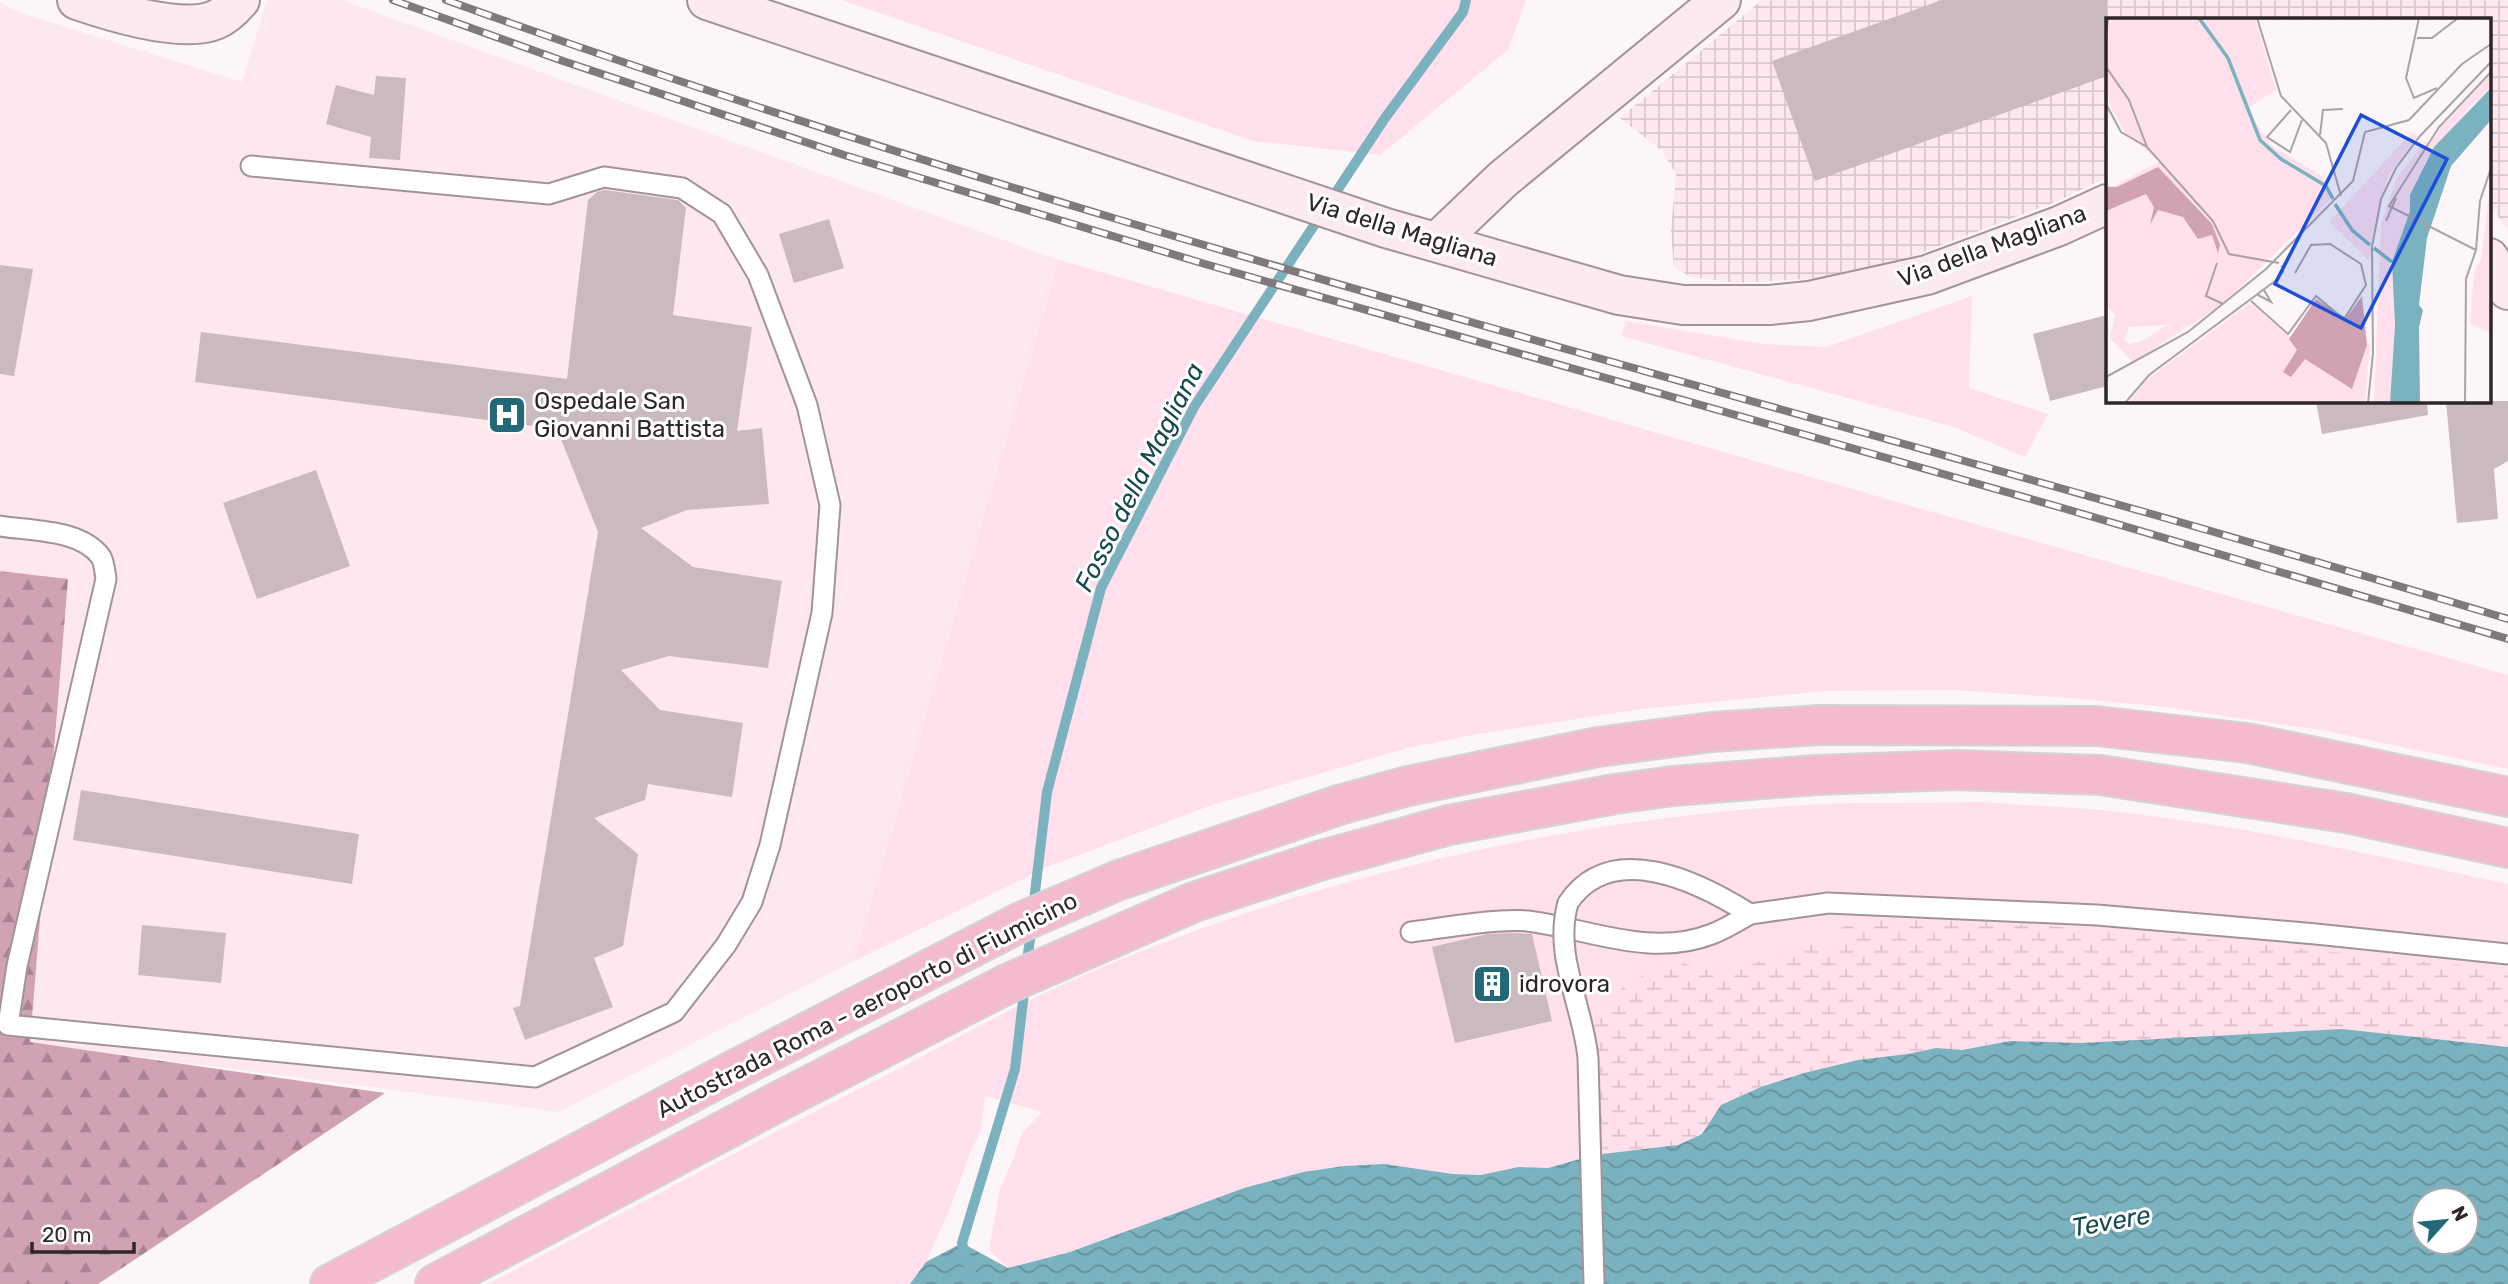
<svg xmlns="http://www.w3.org/2000/svg" width="2508" height="1284" viewBox="0 0 2508 1284" font-family="Rubik,sans-serif">
<style>
.built{fill:#fde8f0}
.industrial{fill:url(#industrial-grid)}
.green{fill:#ffe0ec}
.forest{fill:url(#forest-firs)}
.wetland{fill:url(#wetland-marsh)}
.water{fill:url(#water-waves);fill-rule:evenodd}
.lines{fill:none;stroke-linecap:round;stroke-linejoin:round}
.stream{stroke:#7bb2bf;stroke-width:10}
.building{fill:#cab9bf}
.lane-casing{stroke:#a39399;stroke-width:23}
.secondary-casing{stroke:#a39399;stroke-width:42}
.highway-casing{stroke:#d5d4d4;stroke-width:42}
.lane{stroke:#fff;stroke-width:19}
.secondary{stroke:#fbeaf1;stroke-width:38}
.highway{stroke:#f3bad0;stroke-width:38}
.rail-casing{stroke:#80797c;stroke-width:8}
.rail{stroke:#fff;stroke-width:5;stroke-dasharray:16;stroke-linecap:butt}
.lane-bridge-casing{stroke:#a39399;stroke-width:23;stroke-linecap:butt}
.lane-bridge{stroke:#fff;stroke-width:19}
.labels{text-anchor:middle;stroke-width:6;stroke-linejoin:round;paint-order:stroke}
.street-label{font-size:24px;fill:#2e272a;stroke:#fff}
.poi-label{font-size:24px;fill:#2e272a;stroke:#fff;text-anchor:start}
.water-label{font-size:26px;font-style:italic;fill:#184953;stroke:#fff}
.inset-river{fill:none;stroke:#7bb2bf;stroke-width:3.5}
.inset-road{fill:none;stroke:#aaa3a6;stroke-width:2}
.view{fill:#1d4ed8;fill-opacity:0.15;stroke:#1d4ed8;stroke-width:3.5}
.inset-edge{fill:none;stroke:#2e272a;stroke-width:3.5}
</style>
<defs>
<pattern id="industrial-grid" width="8" height="8" patternUnits="userSpaceOnUse" patternTransform="scale(1.75)"><rect width="8" height="8" fill="#fde8f0"/><path d="M0 4h8M4 0v8" fill="none" stroke="#d9c7ce"/></pattern>
<pattern id="forest-firs" width="22" height="20" patternUnits="userSpaceOnUse" patternTransform="scale(1.75)"><rect width="22" height="20" fill="#d1a1b4"/><path d="M5 1l3.5 6h-7zM16 11l3.5 6h-7z" fill="#aa8393"/></pattern>
<pattern id="wetland-marsh" width="20" height="14" patternUnits="userSpaceOnUse" patternTransform="scale(1.75)"><rect width="20" height="14" fill="#ffe0ec"/><path d="M1 5h8M5 5V1M11 12h8M15 12V8" fill="none" stroke="#dbc0cb"/></pattern>
<pattern id="water-waves" width="16" height="10" patternUnits="userSpaceOnUse" patternTransform="scale(1.75)"><rect width="16" height="10" fill="#7bb2bf"/><path d="M0 5q4-4 8 0t8 0" fill="none" stroke="#65919b"/></pattern>
</defs>
<rect width="100%" height="100%" fill="#fdf6f8"/>
<polygon class="built" points="267,0 342,0 1059,260 854,961 559,1112 30,1042 68,580 0,571 0,3 24,14 242,82"/>
<polygon class="industrial" points="1762,0 2508,0 2508,230 2489,204 2489,19 2107,19 2107,177 2058,201 1860,276 1736,283 1691,277 1674,267 1671,231 1676,174 1661,150 1620,118"/>
<g class="green">
<polygon points="841,0 1526,0 1508,50 1380,155 1253,141"/>
<polygon points="1059,260 1904,504 2508,675 2508,769 2321,730 2157,706 2069,698 1953,690 1825,691 1641,709 1478,734 1408,748 1212,805 1050,866 854,961"/>
<polygon points="1972,296 1969,388 2048,414 2025,457 1954,427 1621,336 1626,321 1765,344 1826,347"/>
<path d="M1981,802C2033,806 2085,807 2136,814C2261,829 2385,857 2508,884V1047L2467,1043L1642,1148L1594,1155L1548,1168L1518,1167L1481,1175L1453,1174L1384,1164L1344,1166L1303,1172L1244,1188L1070,1252L1008,1268L989,1250L1000,1188L1013,1160L1022,1133L1042,1112L985,1096L981,1130L970,1153L949,1211L926,1262L910,1284H488C627,1211 765,1136 906,1065C965,1034 1023,1001 1084,975C1303,880 1552,822 1789,806C1853,801 1918,804 1981,802Z"/>
</g>
<polygon class="forest" points="0,571 68,579 30,1042 385,1093 98,1284 0,1284"/>
<path class="wetland" d="M1885,918C2093,924 2301,949 2508,970V1047L2467,1043H2081L2010,1041L1962,1050L1936,1048L1908,1054L1858,1060L1803,1073L1761,1087L1721,1105L1702,1134L1678,1145L1601,1155L1597,1041L1592,1022L1616,992L1665,962H1680L1703,969L1733,971L1806,944L1839,943L1840,928L1864,920Z"/>
<path class="water" d="M2342,1029L2508,1047V1284H910L926,1262L962,1243L1008,1268L1070,1252L1244,1188L1303,1172L1344,1166L1384,1164L1453,1174L1481,1175L1518,1167L1548,1168L1594,1155L1678,1145L1702,1134L1721,1105L1761,1087L1804,1073L1858,1060L1908,1054L1936,1048L1962,1050L2010,1041L2081,1043ZM2424,1200H2466V1242H2424Z"/>
<g class="lines">
<g class="stream">
<polyline points="1033,909 1047,792 1101,588 1194,407 1385,118 1463,12 1466,0"/>
<polyline points="1026,968 1032,925"/>
<polyline points="974,1284 962,1243 1015,1069 1025,984"/>
</g>
</g>
<g class="building">
<polygon points="1942,0 2107,0 2107,76 1815,181 1772,61"/>
<polygon points="376,76 406,78 400,160 369,158 371,137 326,124 336,85 374,95"/>
<polygon points="605,190 678,200 686,208 673,315 752,327 737,431 762,428 769,504 687,510 641,528 693,567 782,581 768,668 669,656 621,670 660,710 743,723 732,797 648,784 645,800 594,818 638,854 623,946 594,958 613,1007 525,1040 513,1008 520,1006 598,532 557,429 195,382 201,332 567,379 588,200 597,192"/>
<polygon points="829,219 844,268 794,283 779,234"/>
<polygon points="0,265 33,269 14,376 0,374"/>
<polygon points="2107,315 2107,386 2050,401 2033,334"/>
<polygon points="2316,401 2427,401 2428,415 2322,434"/>
<polygon points="2446,401 2508,401 2508,461 2494,469 2498,519 2457,523"/>
<polygon points="316,470 350,566 257,599 223,503"/>
<polygon points="81,790 359,834 352,884 73,840"/>
<polygon points="142,925 226,933 221,983 138,975"/>
<polygon points="1516,933 1532,934 1552,1021 1455,1043 1432,947 1487,934"/>
</g>
<g class="lines">
<g class="lane-casing">
<g id="lane">
<path d="M0,526C30,531 81,529 101,557C104,562 105,572 106,579L17,966L8,1025L535,1077L674,1012L726,945L752,902L770,845L822,613L830,505L807,405L758,275L722,214L682,188L604,177L549,194L251,166"/>
<path d="M1568,903C1611,838 1699,882 1750,914L1828,903L2097,915L2316,934L2508,954"/>
<path d="M1411,932C1443,928 1498,918 1528,921C1589,929 1651,958 1712,934C1725,929 1738,921 1750,914"/>
</g>
</g>
<g class="secondary-casing">
<g id="secondary">
<path d="M77,0C109,11 182,34 215,20C225,16 233,8 240,0"/>
<polyline points="707,0 1386,228 1619,295 1683,305 1770,305 1809,301 1927,275 2059,226 2107,204"/>
<polyline points="1437,242 1503,179 1721,0"/>
<polyline points="2489,258 2508,290"/>
</g>
</g>
<g class="highway-casing">
<g id="highway">
<polyline points="330,1284 734,1070 1021,922 1119,880 1339,805 1408,786 1598,747 1712,732 1819,725 2096,726 2247,743 2508,797"/>
<polyline points="435,1284 787,1097 1009,983 1194,902 1322,860 1449,825 1615,794 1673,786 1816,775 1956,770 2100,775 2346,813 2508,848"/>
</g>
</g>
<use href="#lane" class="lane"/>
<use href="#secondary" class="secondary"/>
<use href="#highway" class="highway"/>
<g class="rail-casing">
<g id="rail">
<polyline points="393,0 563,61 844,155 1205,264 2059,507 2508,639"/>
<path d="M446,0C1122,244 1821,410 2508,619"/>
</g>
</g>
<use href="#rail" class="rail"/>
<g class="lane-bridge-casing">
<path id="lane-bridge" d="M1568,903C1553,955 1583,1006 1588,1058L1594,1284"/>
</g>
<use href="#lane-bridge" class="lane-bridge"/>
</g>
<defs>
<g id="hospital-square" transform="scale(2.0125)"><rect x="-9" y="-9" width="18" height="18" rx="4" fill="#226877" stroke="#fff"/><path d="M-5-5h3v3.5h4V-5h3V5h-3V1.5h-4V5h-3Z" fill="#fff"/></g>
<g id="building-square" transform="scale(2.0125)"><rect x="-9" y="-9" width="18" height="18" rx="4" fill="#226877" stroke="#fff"/><path d="M-4-6H4V6H1V3H-1V6H-4ZM-2.5-4.3h1.7v1.8h-1.7ZM.8-4.3h1.7v1.8H.8ZM-2.5-1h1.7V.8h-1.7ZM.8-1h1.7V.8H.8Z" fill="#fff"/></g>
</defs>
<g fill-rule="evenodd">
<use href="#hospital-square" x="507" y="415"/>
<use href="#building-square" x="1492" y="984"/>
</g>
<g class="labels">
<g class="street-label">
<text transform="translate(1402 230) rotate(17)" y="8">Via della Magliana</text>
<text transform="translate(1992 246) rotate(-20)" y="8">Via della Magliana</text>
<text transform="translate(867 1005) rotate(-27)" y="8">Autostrada Roma - aeroporto di Fiumicino</text>
</g>
<g class="poi-label">
<text x="534" y="409">Ospedale San<tspan x="534" dy="28">Giovanni Battista</tspan></text>
<text x="1519" y="992">idrovora</text>
</g>
<g class="water-label">
<text transform="translate(1139 477) rotate(-63)" y="9">Fosso della Magliana</text>
<text transform="translate(2111 1221) rotate(-10)" y="9">Tevere</text>
</g>
</g>
<g transform="translate(2106 18)">
<rect width="385" height="385" fill="#fdf6f8"/>
<path d="M0,0H149L170,72L141,90L164,127L216,158L227,179L117,286L27,344L4,320L9,297L0,287V166L6,169L54,143L21,117L5,90L0,70ZM61,307L38,322L23,326L18,322L23,309ZM306,114L312,118L282,158L263,242L223,204ZM319,123L328,129L319,144L289,242L277,237L288,254L289,309L284,385H268L275,205L291,160ZM385,163V315L364,306L368,253L375,242ZM144,285L200,333L231,297L264,326L259,385H23L40,362Z" fill="#ffe0ec" fill-rule="evenodd"/>
<path d="M52,149L106,206L114,227L112,235L106,217L92,221L77,199L52,192L44,207L48,189L40,176L0,193V169H11ZM256,278L261,327L246,371L199,341L185,359L177,354L191,332L183,321L210,281L240,300Z" fill="#d1a1b4"/>
<path d="M385,56V70L364,89L319,144L304,177L302,198L291,191L295,174L335,108Z" fill="#ffe0ec"/>
<path d="M385,70V102L345,148L321,220L313,287L317,292L313,309L314,385H284L289,307L286,244L304,193V177L328,129Z" fill="#7bb2bf"/>
<path class="inset-river" d="M93,0L122,40L154,122L175,141L220,168L227,181M229,186L246,212L264,227M268,230L286,244"/>
<path class="inset-road" d="M151,0L175,78L220,125L235,178M313,0L300,60L308,80L331,70M311,20H326L352,0M0,21L2,0M0,49L23,82L41,129M0,86L15,114L41,129L107,203L123,236L173,245M185,92L161,119L184,134L196,102M214,117L217,92L237,91M280,203L290,180M370,232L374,183L385,150M111,245L100,278L117,286M152,277L165,284L158,272M145,283L182,316L210,278L238,301L260,267L255,246L224,226L205,227L189,255M0,359L82,314L160,251L247,163L259,114L303,102L356,46L385,26M19,385L43,357L169,263L177,254L176,247M262,385L267,335L266,229L275,181L290,150L314,118L385,44M359,385L360,261L370,232L283,188L333,109L385,54"/>
<path class="view" d="M255,97L341,141L255,310L169,266Z"/>
<rect width="385" height="385" class="inset-edge"/>
</g>
<g transform="translate(2445 1221) rotate(63)"><circle r="33" fill="#ffffff" stroke="#aba9aa" stroke-width="2"/>
<path d="M0-5L12 26L0 18L-12 26Z" fill="#226877"/>
<text y="-10" font-size="19" font-weight="bold" text-anchor="middle" fill="#2e272a">N</text>
</g>
<path d="M32 1242v10h102v-10" fill="none" stroke="#2e272a" stroke-width="3.5"/>
<text x="42" y="1242" font-size="21" fill="#2e272a" stroke="#ffffff" stroke-width="5" paint-order="stroke">20 m</text>
</svg>
